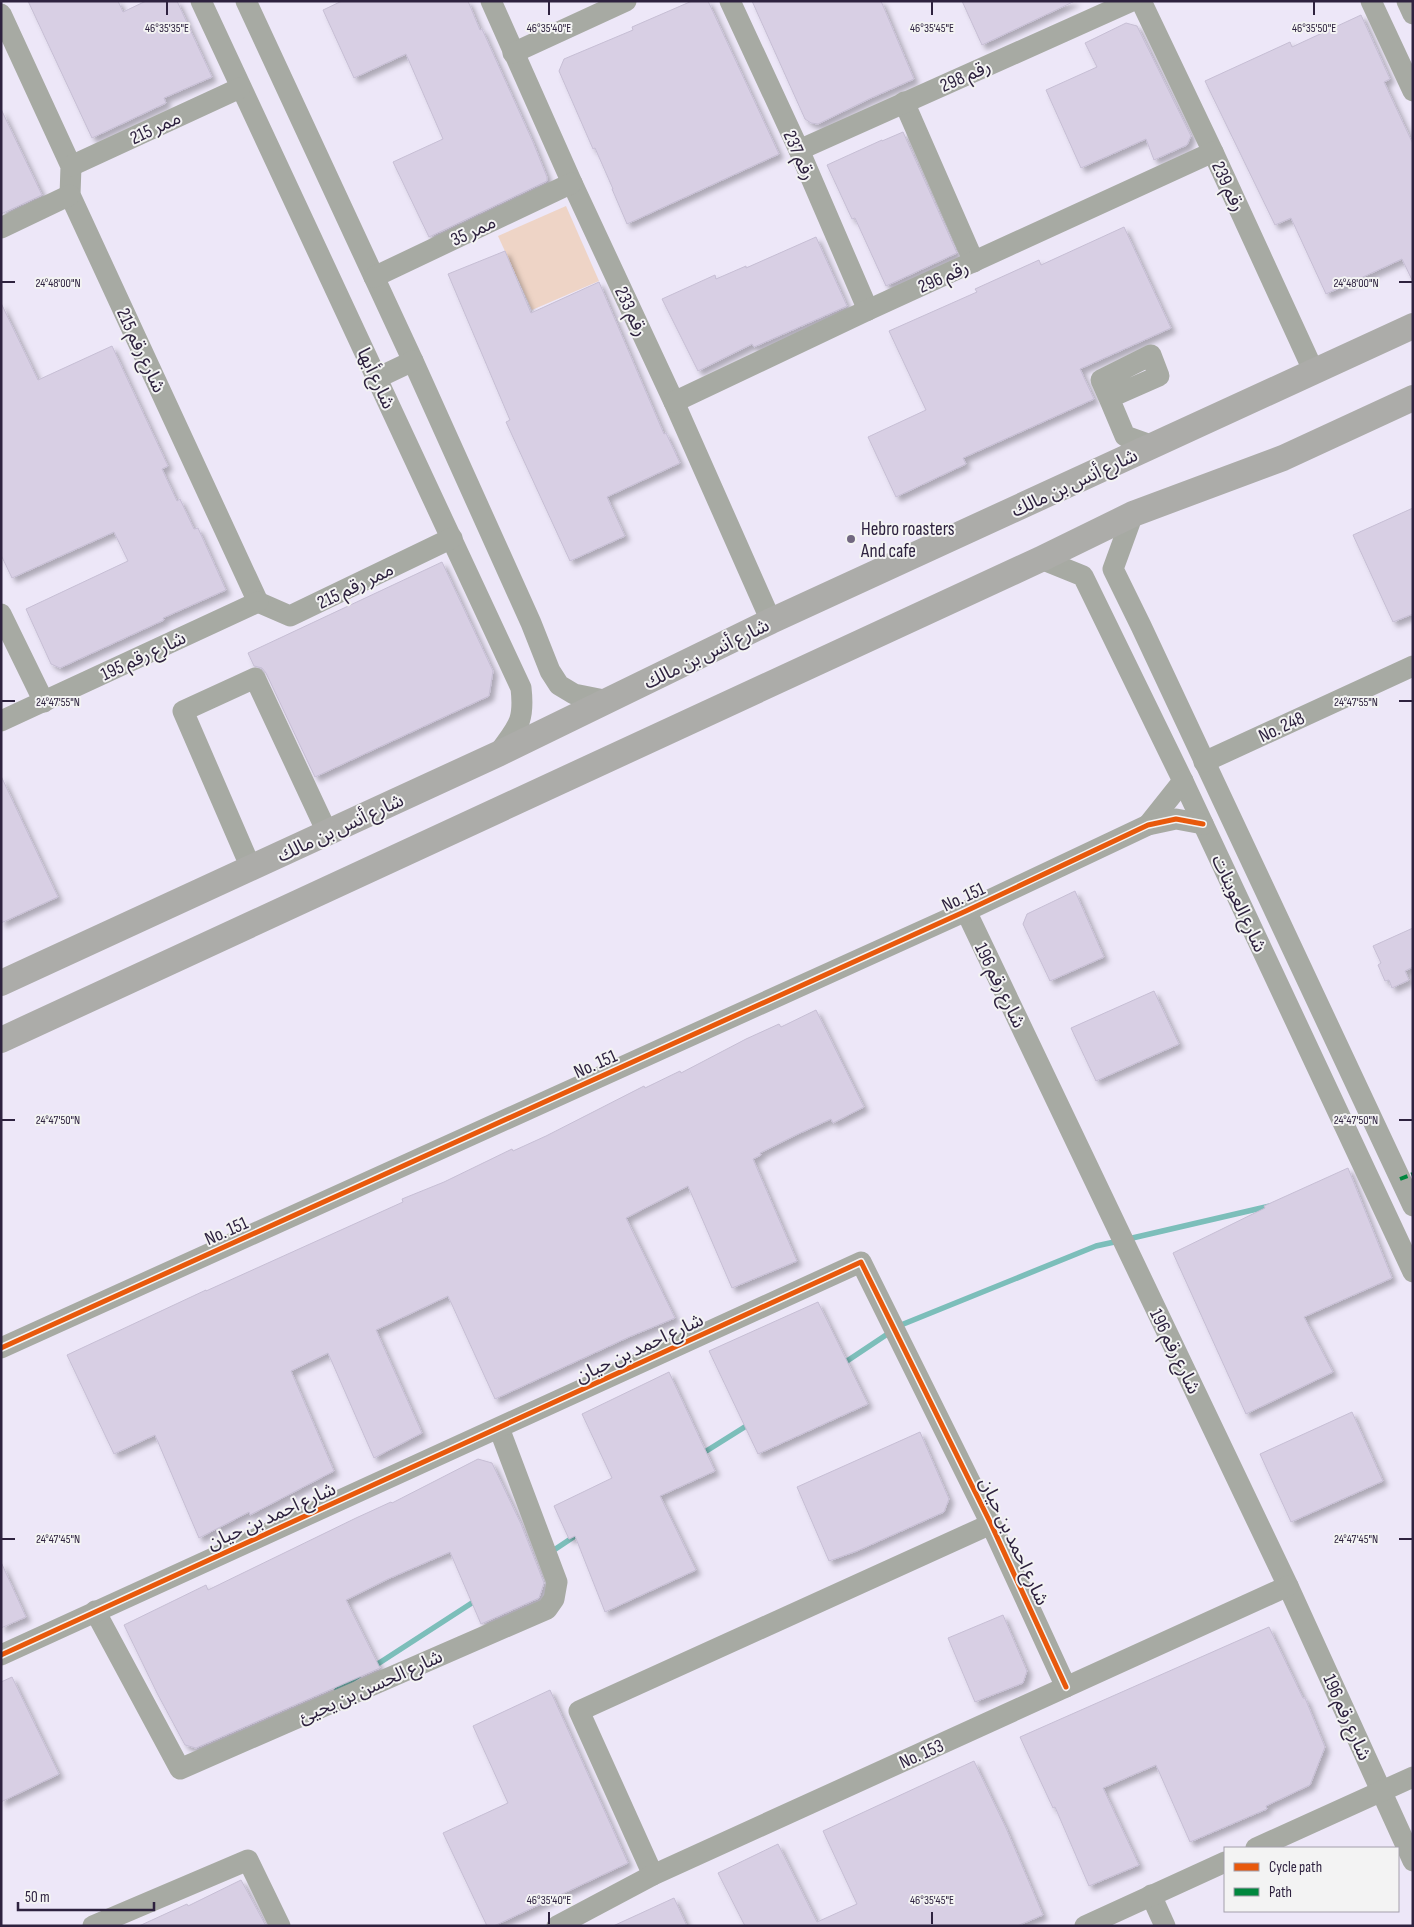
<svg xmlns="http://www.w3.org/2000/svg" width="1414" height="1927" viewBox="0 0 1414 1927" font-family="'Sofia Sans Condensed','Noto Sans Arabic',sans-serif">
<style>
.green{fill:#eed4c6}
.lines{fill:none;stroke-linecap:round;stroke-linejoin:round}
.stream{stroke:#7cbeba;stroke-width:5.5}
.building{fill:#d8cfe4;stroke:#c6bed4;filter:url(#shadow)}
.minor{stroke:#a7aaa3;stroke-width:21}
.major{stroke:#acaca9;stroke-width:26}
.quiet{stroke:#00873e;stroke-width:4;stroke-dasharray:8 4;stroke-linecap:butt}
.cycleway-casing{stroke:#f3f3f3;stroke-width:8}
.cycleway{stroke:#e8590c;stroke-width:5}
.ticks{fill:none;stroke:#2e223f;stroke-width:2}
.poi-dot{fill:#716780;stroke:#f3f3f3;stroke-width:2}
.labels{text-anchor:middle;stroke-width:4;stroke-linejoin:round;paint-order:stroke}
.street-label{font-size:19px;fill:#2e223f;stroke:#f3f3f3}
.poi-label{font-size:19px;fill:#2e223f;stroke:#f3f3f3;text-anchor:start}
.ticks-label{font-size:12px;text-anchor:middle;fill:#2e223f;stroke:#f3f3f3;stroke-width:4;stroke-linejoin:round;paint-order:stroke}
</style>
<defs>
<filter id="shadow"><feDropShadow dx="4.5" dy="4.5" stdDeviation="2.5" flood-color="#0004"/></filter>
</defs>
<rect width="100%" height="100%" fill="#ede7f8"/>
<polygon class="green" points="566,206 599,281 532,310 498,236"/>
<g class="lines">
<g class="stream">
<polyline points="1128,1239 1270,1206"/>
<polyline points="841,1365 901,1325 1096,1246 1119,1241"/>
<polyline points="700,1455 751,1423"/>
<polyline points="551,1552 581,1532"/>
<polyline points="373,1667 478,1599"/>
<polyline points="337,1690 358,1676"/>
</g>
</g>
<g class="building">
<polygon points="28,1 118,1 123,12 146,1 177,1 212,77 164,98 166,103 92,138"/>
<polygon points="342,1 468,1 480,30 482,29 533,142 547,177 547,181 429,237 393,162 443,139 406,54 354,78 323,10"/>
<polygon points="692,1 708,1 779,154 627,224 612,189 613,189 595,148 593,149 559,71 564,59 633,30 632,27"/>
<polygon points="752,1 881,1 914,79 869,99 818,124 811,123 805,119"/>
<polygon points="962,1 1075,1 982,45"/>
<polygon points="1361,15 1390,79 1384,82 1413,144 1413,282 1402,259 1326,294 1291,218 1275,225 1205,81 1290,42 1292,47"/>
<polygon points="1126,23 1137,26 1191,136 1187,145 1154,160 1146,139 1081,168 1046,90 1097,67 1085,43"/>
<polygon points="1,109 42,195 1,214"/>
<polygon points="903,132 957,253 886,286 855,218 852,219 827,165 882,140 882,141"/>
<polygon points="1124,227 1171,328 1080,369 1094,399 963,458 966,464 896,497 868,437 926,410 889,331 977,292 975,289 1039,260 1041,265"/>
<polygon points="816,237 847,306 754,347 752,344 698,371 662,299 715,275 716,279 746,266 746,268"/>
<polygon points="505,251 531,313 599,282 664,434 666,433 680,463 607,497 625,536 570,561 506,422 510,420 448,274"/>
<polygon points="1,303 38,380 112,346 168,466 162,469 177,501 180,499 194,529 198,528 226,590 163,618 164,620 60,668 51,664 26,609 128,561 114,532 12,578 1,555"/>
<polygon points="1413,508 1413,614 1393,622 1353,535"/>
<polygon points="442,562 493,671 489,696 315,777 266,673 262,668 254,666 248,653"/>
<polygon points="1,776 58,897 1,923"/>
<polygon points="1075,891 1104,957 1050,981 1023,924 1027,914"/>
<polygon points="1413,928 1413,967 1405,971 1409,980 1392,988 1389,980 1385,981 1378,965 1381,963 1373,946"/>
<polygon points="1154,991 1179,1044 1096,1081 1071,1028"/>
<polygon points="816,1010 864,1107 833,1123 831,1119 796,1135 760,1153 761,1155 753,1159 797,1261 732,1288 688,1186 626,1218 675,1318 629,1337 495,1399 448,1296 376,1330 422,1433 374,1458 328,1353 291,1371 334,1471 250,1515 249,1512 199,1538 155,1435 114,1454 67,1355 206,1290 206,1291 403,1202 402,1199 444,1182 512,1149 513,1151 546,1136 644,1086 645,1088 680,1071 681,1073 746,1039 779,1024 781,1027"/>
<polygon points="1348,1168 1392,1278 1304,1317 1333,1372 1246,1414 1173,1253 1265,1208 1264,1206"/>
<polygon points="818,1302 868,1404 758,1454 709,1351"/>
<polygon points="669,1372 715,1471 660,1496 696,1570 605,1612 575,1536 569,1539 554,1506 612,1478 582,1414"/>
<polygon points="1352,1412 1383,1481 1291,1522 1260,1454"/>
<polygon points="920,1432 949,1499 944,1512 857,1551 829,1561 797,1487"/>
<polygon points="478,1459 492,1463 521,1524 544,1583 539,1598 481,1624 450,1552 388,1579 346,1600 380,1668 196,1748 185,1745 157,1693 124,1625 206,1585 208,1590 356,1518 391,1502 392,1503"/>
<polygon points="1,1562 26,1617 1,1628"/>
<polygon points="1003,1615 1027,1671 1023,1683 975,1702 948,1638"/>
<polygon points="1269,1627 1303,1698 1305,1698 1325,1747 1310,1785 1266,1806 1267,1809 1190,1842 1156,1765 1103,1788 1139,1865 1089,1886 1055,1807 1053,1808 1020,1737"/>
<polygon points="12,1677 59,1774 1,1802 1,1682"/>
<polygon points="550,1690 628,1863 494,1926 487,1926 443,1833 508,1803 473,1726"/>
<polygon points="974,1761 1006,1828 1043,1915 1017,1926 745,1926 718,1873 778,1844 817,1922 857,1904 823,1831"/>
<polygon points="241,1880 266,1926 139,1926 187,1904 188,1906"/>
<polygon points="674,1898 687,1926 613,1926"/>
</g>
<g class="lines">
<g class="minor">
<path d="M201,1L521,688C525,723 517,727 498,754"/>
<polyline points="246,1 413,361 531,623 550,671 559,685 574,694 609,701"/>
<polyline points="491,1 572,183 674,402 771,621"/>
<polyline points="730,1 799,150 868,310"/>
<polyline points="1141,1 1213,152 1314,372"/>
<polyline points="1371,1 1413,91"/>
<polyline points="1407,1 1413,14"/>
<polyline points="1,14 71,166 70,195 258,602"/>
<polyline points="513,53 626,1"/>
<polyline points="904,102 974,262"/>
<polyline points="799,150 1132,1"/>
<polyline points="71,166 240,88"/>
<polyline points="1,228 70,195"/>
<polyline points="374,277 572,183"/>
<polyline points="377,378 413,361"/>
<polyline points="1109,398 1101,380 1151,355 1159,376 1109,398 1125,436 1153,446"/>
<polyline points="674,402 868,310 1213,152"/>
<polyline points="1133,514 1113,569 1141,626 1413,1206"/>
<polyline points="1041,559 1083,576 1183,781 1413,1272"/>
<polyline points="258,602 290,616 452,538"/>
<polyline points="1,614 44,702"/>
<polyline points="1,721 258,602"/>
<polyline points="1204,762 1413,666"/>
<polyline points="1148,825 1183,781"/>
<polyline points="251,868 183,711 255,678 327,832"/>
<polyline points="966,911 1288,1586 1413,1861"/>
<polyline points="1,1348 966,911 1148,825 1176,819 1203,824"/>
<polyline points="95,1611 180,1769 547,1609 554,1599 557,1582 499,1428"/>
<polyline points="1,1655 861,1262 991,1524 1066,1687"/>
<polyline points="1256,1848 1413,1777"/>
<polyline points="653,1875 579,1711 991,1524"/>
<polyline points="1151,1895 1165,1926"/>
<polyline points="93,1926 248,1860 280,1926"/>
<polyline points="557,1926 653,1875 1288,1586"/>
<polyline points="1085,1926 1225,1862"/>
</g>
<g class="major">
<polyline points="1,983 498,754 771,621 1413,326"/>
<polyline points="1,1040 1041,559 1133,514 1283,458 1413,398"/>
</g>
<polyline class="quiet" points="1400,1179 1413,1174"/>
<g class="cycleway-casing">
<g id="cycleway">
<polyline points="1,1348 966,911 1148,825 1176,819 1203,824"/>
<polyline points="1,1655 861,1262 991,1524 1066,1687"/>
</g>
</g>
<use href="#cycleway" class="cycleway"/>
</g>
<path class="ticks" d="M167,2V15M549,2V15M932,2V15M1314,2V15M2,282H15M1399,282H1412M2,701H15M1399,701H1412M2,1120H15M1399,1120H1412M2,1539H15M1399,1539H1412M549,1912V1924M932,1912V1924"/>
<circle class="poi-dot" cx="851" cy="539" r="5"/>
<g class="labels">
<g class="street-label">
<text transform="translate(965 75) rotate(-24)" y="7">رقم 298</text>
<text transform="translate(155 127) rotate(-25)" y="7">ممر 215</text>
<text transform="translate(800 155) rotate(66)" y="7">رقم 237</text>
<text transform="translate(1229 186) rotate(65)" y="7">رقم 239</text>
<text transform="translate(473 230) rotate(-25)" y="7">ممر 35</text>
<text transform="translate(943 276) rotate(-24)" y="7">رقم 296</text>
<text transform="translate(632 311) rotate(65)" y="7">رقم 233</text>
<text transform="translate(142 350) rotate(65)" y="7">شارع رقم 215</text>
<text transform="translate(377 378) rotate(65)" y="7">شارع أبها</text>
<text transform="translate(1074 482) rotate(-25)" y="7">شارع أنس بن مالك</text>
<text transform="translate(355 585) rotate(-26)" y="7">ممر رقم 215</text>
<text transform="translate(706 653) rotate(-26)" y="7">شارع أنس بن مالك</text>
<text transform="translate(143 655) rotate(-25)" y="7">شارع رقم 195</text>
<text transform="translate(1281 726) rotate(-25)" y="7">No. 248</text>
<text transform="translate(340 827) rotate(-25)" y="7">شارع أنس بن مالك</text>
<text transform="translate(963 896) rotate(-25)" y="7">No. 151</text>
<text transform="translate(1240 903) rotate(65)" y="7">شارع العوينات</text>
<text transform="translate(1001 985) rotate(64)" y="7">شارع رقم 196</text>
<text transform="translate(595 1063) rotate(-24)" y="7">No. 151</text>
<text transform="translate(226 1230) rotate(-24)" y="7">No. 151</text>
<text transform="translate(639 1347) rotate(-25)" y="7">شارع احمد بن حيان</text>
<text transform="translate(1176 1351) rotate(64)" y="7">شارع رقم 196</text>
<text transform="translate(271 1515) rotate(-24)" y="7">شارع احمد بن حيان</text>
<text transform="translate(1015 1541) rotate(65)" y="7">شارع احمد بن حيان</text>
<text transform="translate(370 1686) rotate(-24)" y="7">شارع الحسن بن يحيئ</text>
<text transform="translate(1348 1717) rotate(66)" y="7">شارع رقم 196</text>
<text transform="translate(921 1753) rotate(-24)" y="7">No. 153</text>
</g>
<g class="poi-label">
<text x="861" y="535">Hebro roasters<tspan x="861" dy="22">And cafe</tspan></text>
</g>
</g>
<g class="ticks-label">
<text x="167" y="32">46°35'35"E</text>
<text x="549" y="32">46°35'40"E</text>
<text x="932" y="32">46°35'45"E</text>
<text x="1314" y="32">46°35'50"E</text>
<text x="58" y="287">24°48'00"N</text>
<text x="1356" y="287">24°48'00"N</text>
<text x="58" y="706">24°47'55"N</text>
<text x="1356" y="706">24°47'55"N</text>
<text x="58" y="1124">24°47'50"N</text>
<text x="1356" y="1124">24°47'50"N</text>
<text x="58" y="1543">24°47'45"N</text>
<text x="1356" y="1543">24°47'45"N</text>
<text x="549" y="1904">46°35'40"E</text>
<text x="932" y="1904">46°35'45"E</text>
</g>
<rect width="1414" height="1927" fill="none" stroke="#2e223f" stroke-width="5"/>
<rect x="1224" y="1847" width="175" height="65" fill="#f3f3f3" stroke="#a49fab"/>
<rect x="1234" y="1863" width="25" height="8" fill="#e8590c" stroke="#a49fab"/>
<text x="1269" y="1872" font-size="15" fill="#2e223f">Cycle path</text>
<rect x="1234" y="1888" width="25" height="8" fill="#00873e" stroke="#a49fab"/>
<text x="1269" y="1897" font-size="15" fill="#2e223f">Path</text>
<path d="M18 1902v8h136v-8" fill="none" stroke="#2e223f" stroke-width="2.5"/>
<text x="25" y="1902" font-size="15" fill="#2e223f" stroke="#f3f3f3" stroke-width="4" paint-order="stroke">50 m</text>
</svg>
